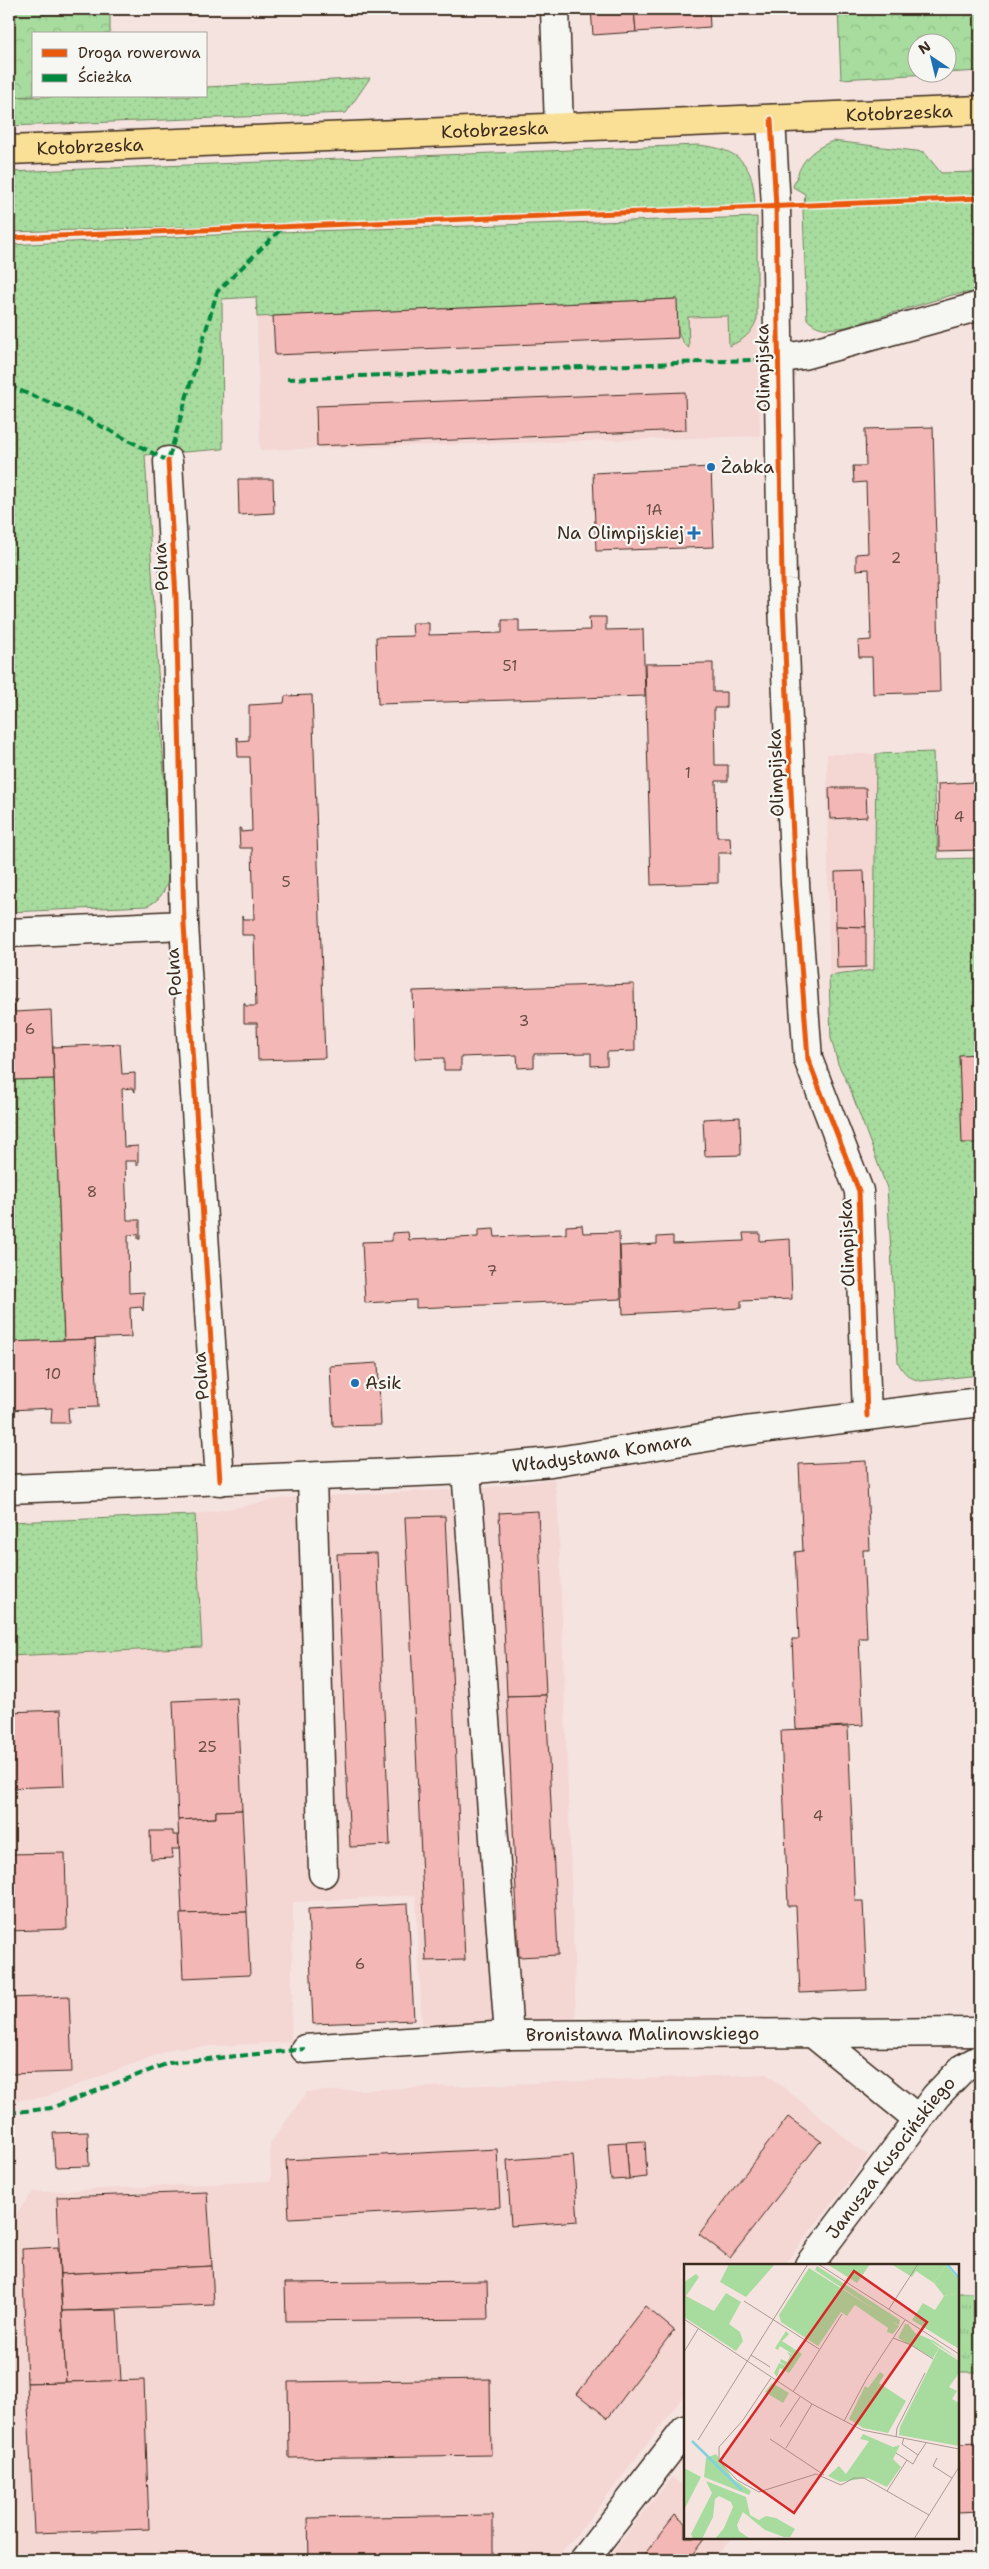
<svg xmlns="http://www.w3.org/2000/svg" width="989" height="2569" viewBox="0 0 989 2569" font-family="'Shantell Sans',sans-serif">
<style>
.built{fill:#f4d6d3}
.grass{fill:url(#grass-dots);stroke:#71835e}
.forest{fill:url(#forest-crowns);stroke:#71835e;fill-rule:evenodd}
.park{fill:url(#park-tufts);stroke:#71835e}
.building{fill:#f3b7b5;stroke:#3b2a1e}
.lines{fill:none;stroke-linecap:round;stroke-linejoin:round}
.minor-casing{stroke:#3b2a1e;stroke-width:31}
.major-casing{stroke:#3b2a1e;stroke-width:31}
.minor{stroke:#f6f6f2;stroke-width:28}
.major{stroke:#fadf96;stroke-width:28}
.quiet{stroke:#00873e;stroke-width:4;stroke-dasharray:8 4;stroke-linecap:butt}
.cycleway-casing{stroke:#f6f6f2;stroke-width:8}
.cycleway{stroke:#e8590c;stroke-width:5}
.poi-dot{fill:#1f6fb2;stroke:#f6f6f2;stroke-width:2}
.labels{text-anchor:middle;stroke-width:4.5;stroke-linejoin:round;paint-order:stroke}
.number-label{font-size:15px;fill:#694d44}
.street-label{font-size:18px;fill:#3b2a1e;stroke:#f6f6f2}
.poi-label{font-size:18px;fill:#3b2a1e;stroke:#f6f6f2;text-anchor:start}
.inset-river{fill:none;stroke:#81d1de;stroke-width:2.5}
.inset-road{fill:none;stroke:#ab9992;stroke-width:1}
.view{fill:#d62828;fill-opacity:0.15;stroke:#d62828;stroke-width:2.5}
.inset-edge{fill:none;stroke:#3b2a1e;stroke-width:2.5}
</style>
<defs>
<pattern id="grass-dots" width="8" height="8" patternUnits="userSpaceOnUse" patternTransform="scale(1.25)"><rect width="8" height="8" fill="#a7dc9e"/><path d="M2 2h.1M6 6h.1" fill="none" stroke="#91bd88" stroke-width="1.8" stroke-linecap="round"/></pattern>
<pattern id="forest-crowns" width="20" height="18" patternUnits="userSpaceOnUse" patternTransform="scale(1.25)"><rect width="20" height="18" fill="#a7dc9e"/><path d="M2 6a3 3 0 1 1 6 0M12 15a3 3 0 1 1 6 0" fill="none" stroke="#91bd88"/></pattern>
<pattern id="park-tufts" width="24" height="20" patternUnits="userSpaceOnUse" patternTransform="scale(1.25)"><rect width="24" height="20" fill="#a7dc9e"/><path d="M3 7l-1-3M5 7V3M7 7l1-3M15 17l-1-3M17 17v-4M19 17l1-3" fill="none" stroke="#91bd88"/></pattern>
</defs>
<rect width="100%" height="100%" fill="#f5e3e0"/>
<filter id="ink" filterUnits="userSpaceOnUse"><feTurbulence type="fractalNoise" baseFrequency=".02" numOctaves="2"/><feDisplacementMap in="SourceGraphic" scale="10" xChannelSelector="R" yChannelSelector="G"/><feConvolveMatrix kernelMatrix="1 2 1 2 8 2 1 2 1" color-interpolation-filters="sRGB"/></filter>
<g filter="url(#ink)">
<g class="built">
<polygon points="677,299 688,347 688,317 728,316 729,346 753,330 757,319 760,436 260,450 257,317"/>
<polygon points="827,754 876,754 874,971 829,976"/>
<polygon points="554,1479 558,1510 576,2020 422,2025 416,1895 293,1902 291,2042 175,2048 45,2097 9,2101 9,1656 202,1646 195,1515 286,1498 485,1488"/>
<polygon points="767,2074 868,2156 784,2265 685,2265 685,2394 584,2526 554,2560 9,2560 9,2223 33,2192 271,2181 270,2144 307,2092"/>
<polygon points="672,2477 685,2487 685,2538 731,2538 713,2560 606,2560"/>
</g>
<g class="grass">
<polygon points="370,78 346,113 9,126 9,97 206,96 206,87"/>
<path d="M833,141L924,152L941,173L980,172V291L952,295L846,327C831,329 818,331 807,319L803,211L805,194L793,187C801,162 808,151 833,141Z"/>
<path d="M698,145C740,149 754,164 755,206L681,212L9,232V172Z"/>
<path d="M757,217V319C751,334 744,340 729,346L728,316L688,317L689,348C673,336 678,317 676,299L257,317L256,297L222,299L223,449L145,455L170,872C167,887 162,900 147,906L9,912V245L278,232Z"/>
<path d="M933,752L938,859L980,858V1375L921,1381C910,1379 903,1373 898,1362L887,1188L849,1086L838,1064L831,1038L829,976L874,970L876,754Z"/>
<polygon points="54,1079 64,1340 9,1342 9,1080"/>
<polygon points="195,1515 202,1647 9,1656 9,1522"/>
</g>
<g class="forest">
<polygon points="9,9 110,9 110,34 34,34 34,96 9,97"/>
<path d="M838,9H980V71L841,79ZM916,42H946V72H916Z"/>
</g>
<rect class="park" x="958" y="2293" width="22" height="79"/>
<g class="building">
<polygon points="591,9 634,9 636,32 593,35"/>
<polygon points="634,9 709,9 710,27 636,32"/>
<polygon points="677,299 678,338 275,355 273,316"/>
<polygon points="685,392 686,430 317,446 316,406"/>
<polygon points="933,427 940,692 873,694 872,657 859,657 858,641 871,640 869,569 856,570 856,554 868,553 866,482 854,483 853,466 866,466 865,429"/>
<polygon points="711,467 714,547 596,551 593,473"/>
<polygon points="238,479 273,479 274,513 239,515"/>
<polygon points="589,617 606,617 606,630 643,629 645,696 378,704 376,637 413,636 412,623 429,623 429,635 502,633 502,620 519,620 519,632 590,630"/>
<polygon points="713,663 713,692 726,692 726,708 714,708 715,765 728,765 728,781 716,781 717,837 730,837 731,853 718,853 718,883 651,885 645,664"/>
<polygon points="312,695 325,1058 258,1060 257,1023 244,1023 244,1003 246,1006 256,1006 254,935 242,935 242,916 243,919 254,919 252,848 240,848 239,828 241,828 241,832 252,831 250,757 238,757 237,737 239,741 249,740 249,705 284,703 285,696"/>
<polygon points="974,770 980,770 980,850 939,851 938,784 974,782"/>
<polygon points="829,788 866,788 867,817 830,819"/>
<polygon points="864,871 866,927 836,926 835,872"/>
<polygon points="836,926 866,927 866,967 837,968"/>
<polygon points="634,984 635,1051 607,1052 607,1065 591,1066 591,1053 534,1054 534,1067 518,1068 517,1055 461,1057 461,1070 444,1070 444,1058 415,1059 413,991"/>
<polygon points="9,1000 18,1000 14,1002 15,1012 51,1010 54,1079 9,1080"/>
<polygon points="120,1044 122,1074 135,1073 135,1092 133,1088 122,1089 124,1147 138,1146 138,1165 136,1165 136,1161 125,1161 127,1220 140,1220 140,1239 138,1239 138,1234 128,1235 129,1293 144,1292 143,1311 141,1307 130,1308 131,1337 64,1340 53,1047"/>
<polygon points="980,1054 980,1143 962,1143 959,1055"/>
<polygon points="740,1117 741,1155 705,1156 703,1119"/>
<polygon points="582,1225 583,1233 619,1232 621,1299 416,1308 416,1300 365,1303 362,1242 392,1241 392,1233 408,1232 409,1240 478,1237 478,1230 494,1229 495,1237 566,1234 566,1226"/>
<polygon points="743,1233 760,1233 760,1241 790,1239 792,1299 741,1301 741,1308 623,1314 620,1246 657,1244 657,1237 673,1236 673,1244 744,1241"/>
<polygon points="95,1339 98,1407 68,1408 69,1423 51,1423 52,1408 9,1410 9,1342"/>
<polygon points="378,1363 381,1425 333,1426 330,1366"/>
<polygon points="866,1461 870,1550 863,1550 867,1638 859,1638 863,1725 796,1729 792,1639 799,1639 795,1552 803,1551 799,1464"/>
<polygon points="538,1511 546,1695 507,1696 499,1513"/>
<polygon points="445,1516 465,1960 426,1961 405,1517"/>
<polygon points="377,1553 390,1845 350,1847 337,1554"/>
<polygon points="546,1695 558,1955 519,1957 507,1696"/>
<polygon points="237,1698 242,1810 216,1811 216,1818 178,1820 173,1701"/>
<polygon points="61,1710 64,1786 9,1788 9,1712"/>
<polygon points="848,1727 855,1901 863,1901 867,1990 800,1993 796,1906 788,1906 781,1730"/>
<polygon points="242,1810 247,1912 182,1914 178,1820 216,1818 216,1811"/>
<polygon points="150,1831 173,1831 173,1835 178,1835 179,1849 172,1849 173,1858 151,1859"/>
<polygon points="65,1853 67,1929 9,1931 9,1854"/>
<polygon points="408,1904 414,2020 313,2024 308,1909"/>
<polygon points="247,1912 250,1975 183,1978 180,1914"/>
<polygon points="69,1996 72,2072 9,2074 9,1998"/>
<polygon points="788,2117 822,2142 819,2143 730,2258 699,2234"/>
<polygon points="88,2132 89,2166 55,2167 53,2133"/>
<polygon points="645,2141 647,2177 629,2179 626,2142"/>
<polygon points="626,2142 629,2179 611,2180 608,2143"/>
<polygon points="497,2149 500,2207 289,2218 286,2160"/>
<polygon points="573,2155 578,2221 511,2226 507,2160"/>
<polygon points="207,2192 212,2266 60,2274 57,2197"/>
<polygon points="58,2247 66,2382 27,2383 22,2249"/>
<polygon points="212,2266 214,2305 62,2311 60,2274"/>
<polygon points="487,2281 488,2319 286,2321 285,2283"/>
<polygon points="645,2306 675,2331 673,2331 608,2418 577,2394"/>
<polygon points="117,2310 121,2381 66,2382 62,2311"/>
<polygon points="490,2379 491,2455 289,2458 288,2382"/>
<polygon points="144,2380 149,2529 34,2533 27,2383"/>
<polygon points="980,2443 980,2511 958,2512 958,2444"/>
<polygon points="493,2515 493,2556 309,2558 308,2518"/>
<polygon points="675,2515 685,2523 685,2538 705,2538 688,2560 640,2560"/>
</g>
<g class="lines">
<g class="minor-casing">
<g id="minor">
<polyline points="555,9 559,128"/>
<polyline points="771,119 776,207 782,580 795,884 808,1059 859,1191 867,1416"/>
<polyline points="776,359 803,355 980,306"/>
<polyline points="168,461 176,598 184,925 220,1481"/>
<polyline points="9,933 184,925"/>
<polyline points="466,1470 509,2035"/>
<polyline points="312,1477 323,1873"/>
<path id="s1" d="M9,1489L466,1470L551,1462L745,1431L980,1402"/>
<polyline points="811,2032 918,2119"/>
<path id="s2" d="M305,2049L509,2035L980,2032"/>
<path id="s3" d="M809,2265L936,2096L963,2068L980,2059"/>
<polyline points="584,2560 685,2430"/>
</g>
</g>
<g class="major-casing">
<g id="major">
<path id="s4" d="M9,150L980,110"/>
</g>
</g>
<use href="#minor" class="minor"/>
<use href="#major" class="major"/>
<g class="quiet">
<polyline points="287,379 776,359"/>
<polyline points="9,386 80,415 168,461 217,292 283,227"/>
<polyline points="9,2113 51,2108 169,2063 305,2049"/>
</g>
<g class="cycleway-casing">
<g id="cycleway">
<polyline points="771,119 776,207 782,580 795,884 808,1059 859,1191 867,1416"/>
<polyline points="9,238 980,198"/>
<polyline points="168,461 176,598 184,925 220,1481"/>
</g>
</g>
<use href="#cycleway" class="cycleway"/>
</g>
</g>
<g class="poi-dot">
<circle cx="711" cy="467" r="5"/>
<path d="M691.5 525.5h5v5h5v5h-5v5h-5v-5h-5v-5h5z"/>
<circle cx="355" cy="1383" r="5"/>
</g>
<g class="labels">
<g class="number-label">
<text x="654" y="515">1A</text>
<text x="896" y="563">2</text>
<text x="510" y="671">51</text>
<text x="688" y="778">1</text>
<text x="959" y="822">4</text>
<text x="286" y="887">5</text>
<text x="524" y="1026">3</text>
<text x="30" y="1034">6</text>
<text x="92" y="1197">8</text>
<text x="492" y="1276">7</text>
<text x="53" y="1379">10</text>
<text x="207" y="1752">25</text>
<text x="818" y="1821">4</text>
<text x="360" y="1969">6</text>
</g>
<g class="street-label">
<text dy="6" stroke="none"><textPath href="#s4" startOffset="891">Kołobrzeska</textPath></text>
<text dy="6" stroke="none"><textPath href="#s4" startOffset="486">Kołobrzeska</textPath></text>
<text dy="6" stroke="none"><textPath href="#s4" startOffset="81">Kołobrzeska</textPath></text>
<text transform="translate(763 368) rotate(-91)" y="6">Olimpijska</text>
<text transform="translate(161 567) rotate(-93)" y="6">Polna</text>
<text transform="translate(776 773) rotate(-92)" y="6">Olimpijska</text>
<text transform="translate(174 972) rotate(-94)" y="6">Polna</text>
<text transform="translate(847 1243) rotate(-92)" y="6">Olimpijska</text>
<text transform="translate(201 1376) rotate(-94)" y="6">Polna</text>
<text dy="6" stroke="none"><textPath href="#s1" startOffset="594">Władysława Komara</textPath></text>
<text dy="6" stroke="none"><textPath href="#s2" startOffset="338">Bronisława Malinowskiego</textPath></text>
<text dy="6" stroke="none"><textPath href="#s3" startOffset="135">Janusza Kusocińskiego</textPath></text>
</g>
<g class="poi-label">
<text x="721" y="473">Żabka</text>
<text x="684" y="539" text-anchor="end">Na Olimpijskiej</text>
<text x="365" y="1389">Asik</text>
</g>
</g>
<g transform="translate(684 2264)">
<rect width="275" height="275" fill="#f5e3e0"/>
<path d="M207,0H261L262,1L250,19L232,7L228,13ZM133,2L216,56L215,61L209,58L215,62L209,70L203,68L204,64L171,41L163,52L157,48L134,82L97,58L95,51L125,4L193,47L131,6ZM221,60H224L231,69L250,77L275,95L245,76L255,84L249,94L214,74ZM102,67L105,70L98,77L118,90L105,109L96,104L93,113L90,109L95,99L102,102L96,98L97,95L103,98L106,92L103,88L110,91L96,82L94,86L91,84ZM196,108L200,111L195,119L222,137L204,169L179,164L165,155L181,122L184,124ZM88,119L105,129L99,139L81,128ZM179,170L209,183L216,181L209,195L217,203L203,223L184,214L156,218L144,212L155,202L162,210L185,177L176,175Z" fill="#a7dc9e"/>
<path d="M45,0H91L62,33L36,18ZM143,0H186L173,19ZM12,10L15,13L2,32L30,47L42,29L57,38L45,60L56,68L59,77L52,87L0,53V18ZM275,24V85L228,56L239,39L251,46L260,32L271,30ZM255,84L275,97V109L265,123L273,127L268,135L275,139V182L215,171L216,163ZM32,190L49,215L67,227L65,231L20,213L22,194ZM22,217L62,233L66,251L75,256L82,252L92,254L111,265L106,273H100L81,266L59,248L53,261L55,267L66,275H31L40,264L49,243L47,238L35,232L31,235L29,253L18,275H9L7,270L28,229Z" fill="#a7dc9e"/>
<path d="M262,1L275,16V24L271,30L260,32L250,19ZM0,204L17,213L0,246Z" fill="#a7dc9e"/>
<path class="inset-river" d="M263,0L275,14M8,177L58,226"/>
<path class="inset-road" d="M134,0L275,90M60,37L135,85M205,45L234,0M0,55L128,140L178,166L275,185M209,74L227,81L249,95M0,88L14,65M67,91L86,103M87,114L59,156L35,183V197L53,216L75,228L132,210L157,221L170,214H180L245,251M109,128L158,50M160,157L183,114L221,56M96,163L116,133M212,173L213,164L241,109M220,174L218,180L234,191L242,179M86,175L140,211M14,176L124,0M102,184L128,140M212,189L229,200L234,191M253,194L249,202L268,214M203,227L223,196M230,275L275,203"/>
<path class="view" d="M170,7L243,58L110,249L36,197Z"/>
<rect width="275" height="275" class="inset-edge"/>
</g>
<rect width="989" height="2569" fill="none" stroke="#f6f6f2" stroke-width="30"/>
<rect x="15" y="15" width="959" height="2539" fill="none" stroke="#3b2a1e" stroke-width="2" filter="url(#ink)"/>
<rect x="32" y="32" width="175" height="65" fill="#f6f6f2" stroke="#aba49d"/>
<rect x="42" y="49" width="25" height="8" fill="#e8590c" stroke="#aba49d"/>
<text x="78" y="58" font-size="15" fill="#3b2a1e">Droga rowerowa</text>
<rect x="42" y="74" width="25" height="8" fill="#00873e" stroke="#aba49d"/>
<text x="78" y="82" font-size="15" fill="#3b2a1e">Ścieżka</text>
<g transform="translate(932 58) rotate(325)"><circle r="24" fill="#f6f6f2" stroke="#aba49d"/>
<path d="M0-4L9 19L0 12L-9 19Z" fill="#1f6fb2"/>
<text y="-8" font-size="14" font-weight="bold" text-anchor="middle" fill="#3b2a1e">N</text>
</g>
</svg>
